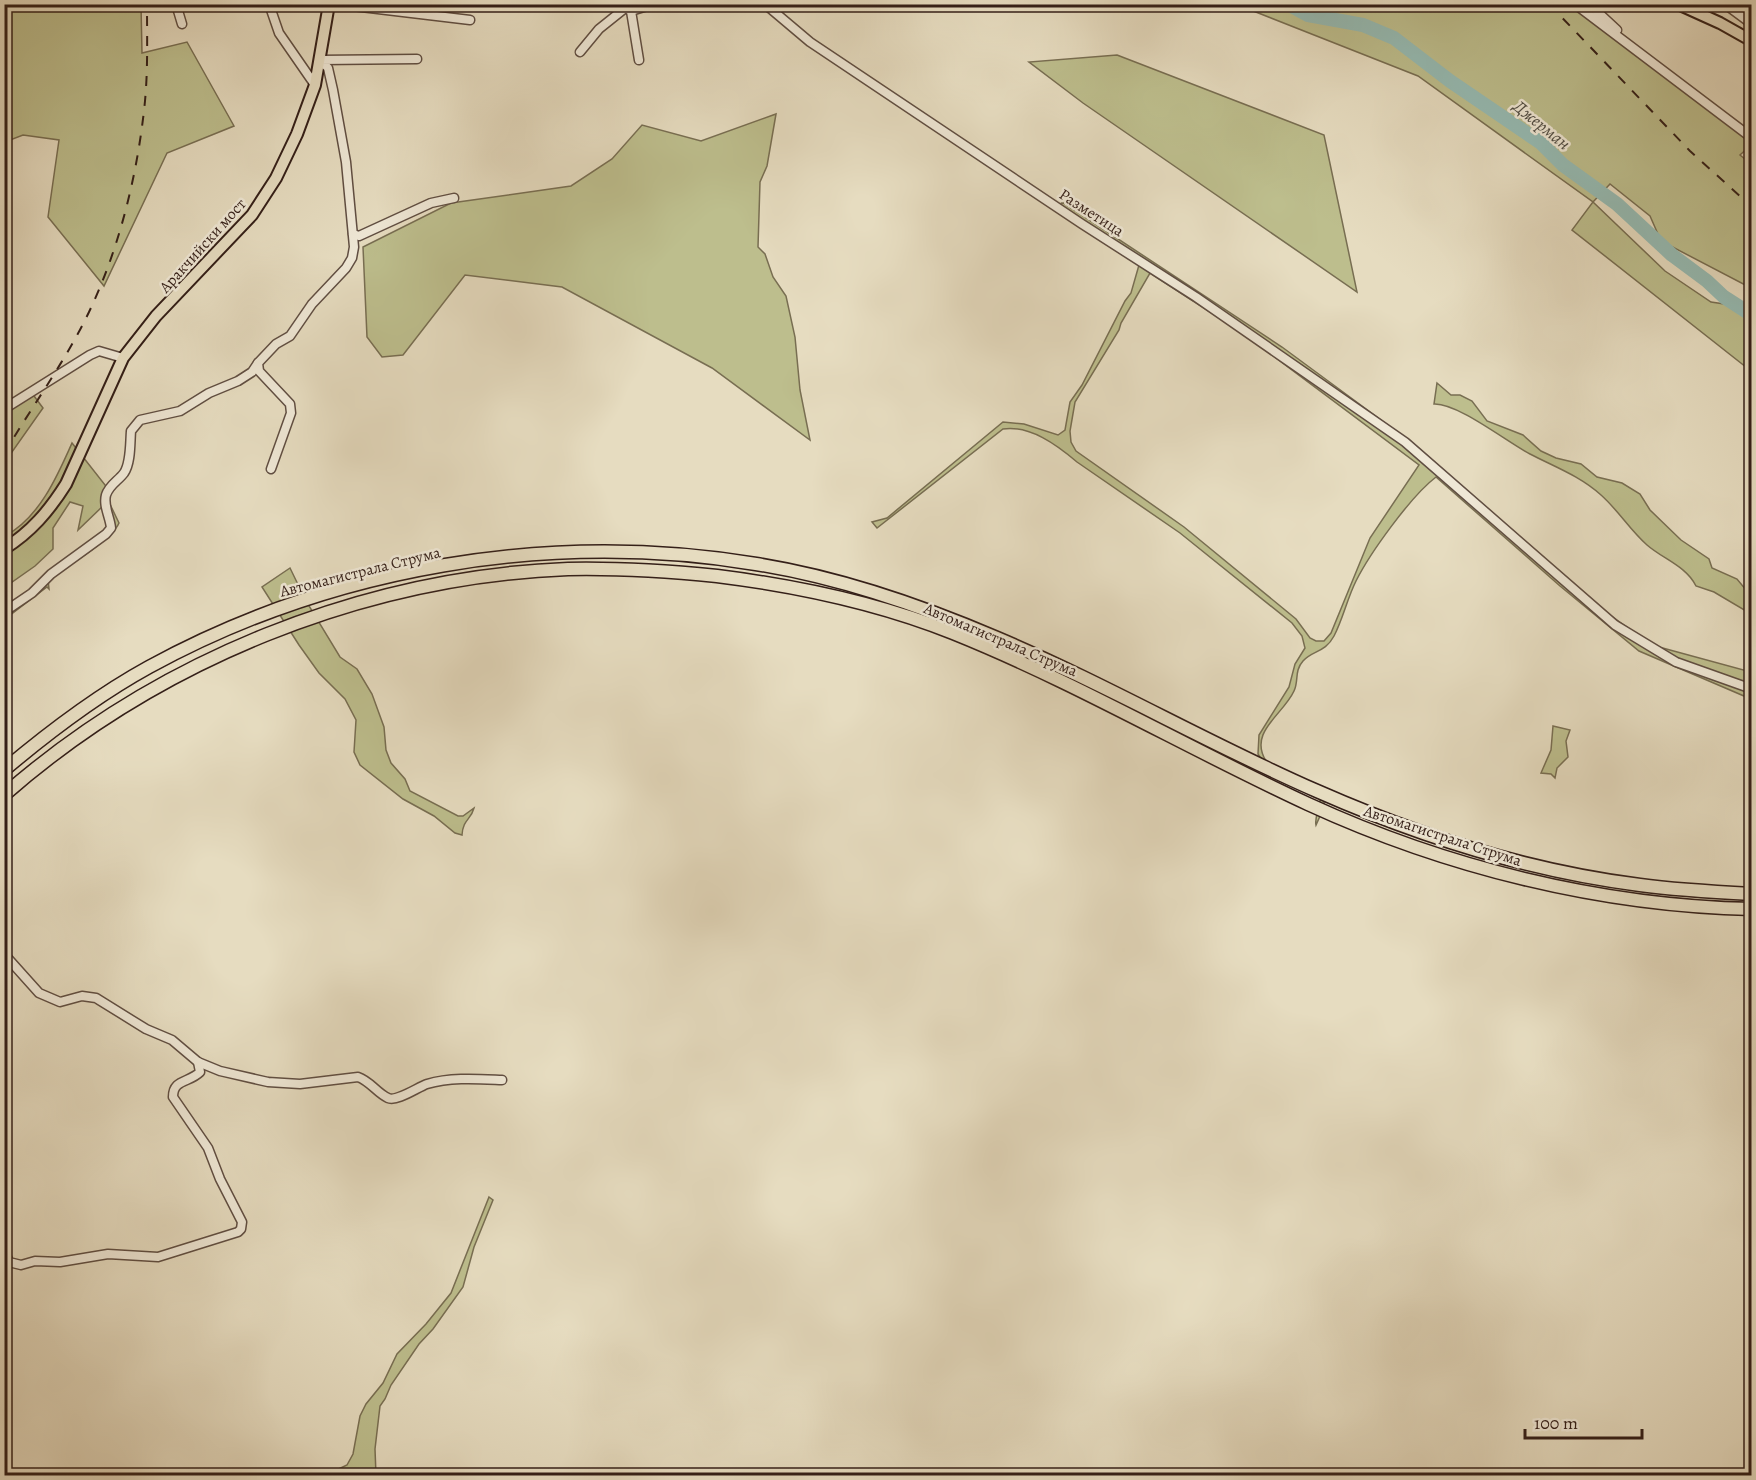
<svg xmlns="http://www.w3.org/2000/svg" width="1756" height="1480" viewBox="0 0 1756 1480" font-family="Alegreya,serif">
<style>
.green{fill:#bdbe8d;stroke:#786e52;stroke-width:1.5;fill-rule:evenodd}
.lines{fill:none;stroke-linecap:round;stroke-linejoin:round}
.river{stroke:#96bbb3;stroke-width:14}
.minor-casing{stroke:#604e42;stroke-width:11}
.major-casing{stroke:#341f18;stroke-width:14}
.highway-casing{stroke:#341f18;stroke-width:15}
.minor{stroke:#efe8d6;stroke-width:8}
.major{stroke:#e6dcc0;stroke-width:10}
.highway{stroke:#e6dcc0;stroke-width:12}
.rail{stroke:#341f18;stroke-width:2;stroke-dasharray:10 10;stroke-linecap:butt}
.labels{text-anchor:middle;stroke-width:5;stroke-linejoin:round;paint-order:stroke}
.street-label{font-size:16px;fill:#341f18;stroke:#efe8d6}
.water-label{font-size:18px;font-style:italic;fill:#514e46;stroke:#efe8d6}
</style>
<rect width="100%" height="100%" fill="#e6dcc0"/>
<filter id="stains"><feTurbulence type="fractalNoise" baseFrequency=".00333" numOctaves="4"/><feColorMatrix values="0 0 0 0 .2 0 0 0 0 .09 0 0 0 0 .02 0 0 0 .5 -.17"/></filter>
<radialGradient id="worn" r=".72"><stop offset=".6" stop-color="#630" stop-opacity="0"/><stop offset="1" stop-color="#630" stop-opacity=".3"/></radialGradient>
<g class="green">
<polygon points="5,4 141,5 142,53 187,42 234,126 167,153 104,286 48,217 59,140 23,135 5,142"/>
<polygon points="1238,5 1575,5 1751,138 1751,145 1740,155 1751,164 1751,288 1661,241 1650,216 1610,184 1593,202 1665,271 1711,302 1751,308 1751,371 1572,230 1593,202 1418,76"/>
<polygon points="1117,55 1324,135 1357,292 1083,103 1029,62"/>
<polygon points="776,114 767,166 760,182 758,247 765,254 773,277 786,296 795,337 800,390 810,440 712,368 562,287 465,275 403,355 382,357 367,337 363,247 451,203 571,186 612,159 642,125 701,141"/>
<path d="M1062,202L1282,347L1415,445L1604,611L1647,641L1659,647L1751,672V699L1639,651L1560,586L1436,477C1411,496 1370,553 1356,581C1347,599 1343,619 1334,636C1325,653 1313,650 1303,661C1294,671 1299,681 1294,691C1283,715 1248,732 1266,761L1324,797V807L1316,825C1314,816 1321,808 1320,798L1264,764L1258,754L1259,735L1289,687L1295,664L1305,648L1302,636L1292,623L1180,533L1077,462C1057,445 1030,425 1003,429L877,528L872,522L887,518L1003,422L1024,424L1058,435L1065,430L1070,402L1082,385L1125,301L1131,293L1139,265L1057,211ZM1150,273L1244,334L1419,465L1370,538L1331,633L1324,641H1316L1310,638L1296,619L1184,527L1076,451L1071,442L1070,431L1075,402L1119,330L1121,323Z"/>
<path d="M1437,383L1451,395H1460L1472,401L1487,421L1523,435L1541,451L1556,458L1581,464L1597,477L1622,483L1640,494L1650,510L1681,540L1709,559L1712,568L1737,579L1751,596V614L1714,592L1696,586C1686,566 1663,559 1647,545C1630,530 1618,510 1601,495C1580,476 1555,467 1530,454C1507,442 1458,403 1434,404Z"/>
<polygon points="28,394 34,396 43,408 5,462 5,410"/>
<path d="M72,443L109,490L106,496L119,523C112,540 65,568 48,579L49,589L47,587L5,619V613L109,528L104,505L78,530L83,506L70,502L53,528V549L35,566L5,587V536C39,518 57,477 72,443Z"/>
<path d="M290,568L306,601L340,657L357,669L372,694L384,727L386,750L391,763L405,779L410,791L458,816H463L474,808C471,820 463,819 462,835L455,833L434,816L403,799L360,765L354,752L356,720L345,699L319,673L299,645L262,587Z"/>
<polygon points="1553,726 1570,730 1566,741 1568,757 1557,768 1555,778 1551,774 1541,773 1551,750"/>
<polygon points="489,1197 493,1200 474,1247 463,1287 433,1329 419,1344 391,1385 385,1399 380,1406 375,1449 376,1475 326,1475 347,1465 353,1454 360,1416 366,1404 383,1383 397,1354 426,1324 451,1293"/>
</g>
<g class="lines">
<polyline class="river" points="1288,4 1308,15 1363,25 1394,38 1450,81 1541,143 1563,165 1617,204 1672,255 1707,281 1724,297 1752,315"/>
<g class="minor-casing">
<g id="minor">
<polyline points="176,4 182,24"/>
<polyline points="269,4 279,33 315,85"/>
<polyline points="336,4 470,20"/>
<polyline points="619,4 631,11 639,60"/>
<polyline points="765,4 810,42 1082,224 1196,297 1405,442 1615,625 1676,662 1752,689"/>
<polyline points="1575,4 1752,138"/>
<polyline points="1589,4 1617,30"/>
<polyline points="1725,4 1752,24"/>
<polyline points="631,11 654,4"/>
<polyline points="580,52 599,29 624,9"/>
<polyline points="353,234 359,236 431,203 454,198"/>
<polyline points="4,409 90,355 99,351 123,358"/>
<polyline points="271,469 291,413 290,404 259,371 258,363 276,344 290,336 312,304 346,268 352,258 354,247 346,162 333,90 328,68 320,60 417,59"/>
<path d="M4,612L32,593L51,574L106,534L111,528C110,517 103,506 106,495C109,485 118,481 124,473C131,463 130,443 131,431L140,420L180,411L209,393L238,381L252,372L258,363"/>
<path d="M4,954L39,993L60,1002L82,996L96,998L146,1029L172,1040L198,1062L220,1071L268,1082L300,1084L358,1077C370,1081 377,1093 388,1098C397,1102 418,1087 427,1084C451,1077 478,1079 502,1080"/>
<path d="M4,1250L9,1262L21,1265L35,1261L60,1262L108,1254L158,1257L238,1232L241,1229L242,1222L220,1179L208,1148L173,1097C173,1079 189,1083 200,1072L198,1062"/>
</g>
</g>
<g class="major-casing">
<g id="major">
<polyline points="1678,4 1720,23 1752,41"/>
<path d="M4,549C31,532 49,511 66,484L123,358L156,316L252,215L276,178L297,134L315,85L329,4"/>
</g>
</g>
<g class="highway-casing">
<g id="highway">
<path d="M4,770C49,732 98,695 149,667C332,567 550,530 756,564C838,577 920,605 997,638C1106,684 1209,744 1317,791C1419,836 1529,871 1640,885C1677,890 1714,892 1752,894"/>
<path d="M4,795C158,660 363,577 568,569C618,568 667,571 717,576C797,586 878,603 953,633C1075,682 1189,749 1308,804C1445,867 1600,906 1752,909"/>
</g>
</g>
<use href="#minor" class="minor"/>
<use href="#major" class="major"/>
<use href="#highway" class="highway"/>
<g class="rail">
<polyline points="1549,4 1690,151 1752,207"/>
<path d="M4,454C32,406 65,362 89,312C120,247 138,172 145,101C148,69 147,36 147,4"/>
</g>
</g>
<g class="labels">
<g class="street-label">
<text transform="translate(1092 212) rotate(33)" y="6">Разметица</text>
<text transform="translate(202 245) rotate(-48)" y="6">Аракчийски мост</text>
<text transform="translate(360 571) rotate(-14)" y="6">Автомагистрала Струма</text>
<text transform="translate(1001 639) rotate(23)" y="6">Автомагистрала Струма</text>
<text transform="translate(1443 835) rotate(18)" y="6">Автомагистрала Струма</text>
</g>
<g class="water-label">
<text transform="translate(1542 125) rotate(39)" y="6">Джерман</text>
</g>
</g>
<rect width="1756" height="1480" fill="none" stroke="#e6dcc0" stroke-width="24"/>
<rect x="6" y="6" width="1744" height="1468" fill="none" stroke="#341f18" stroke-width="3"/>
<rect x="12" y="12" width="1732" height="1456" fill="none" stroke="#341f18" stroke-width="1.5"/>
<path d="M1525 1429v9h117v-9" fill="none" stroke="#341f18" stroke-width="3"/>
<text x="1534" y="1429" font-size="18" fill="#341f18" stroke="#efe8d6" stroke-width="4.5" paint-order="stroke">100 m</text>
<rect width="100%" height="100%" filter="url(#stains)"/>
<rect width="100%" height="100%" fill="url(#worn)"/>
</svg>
